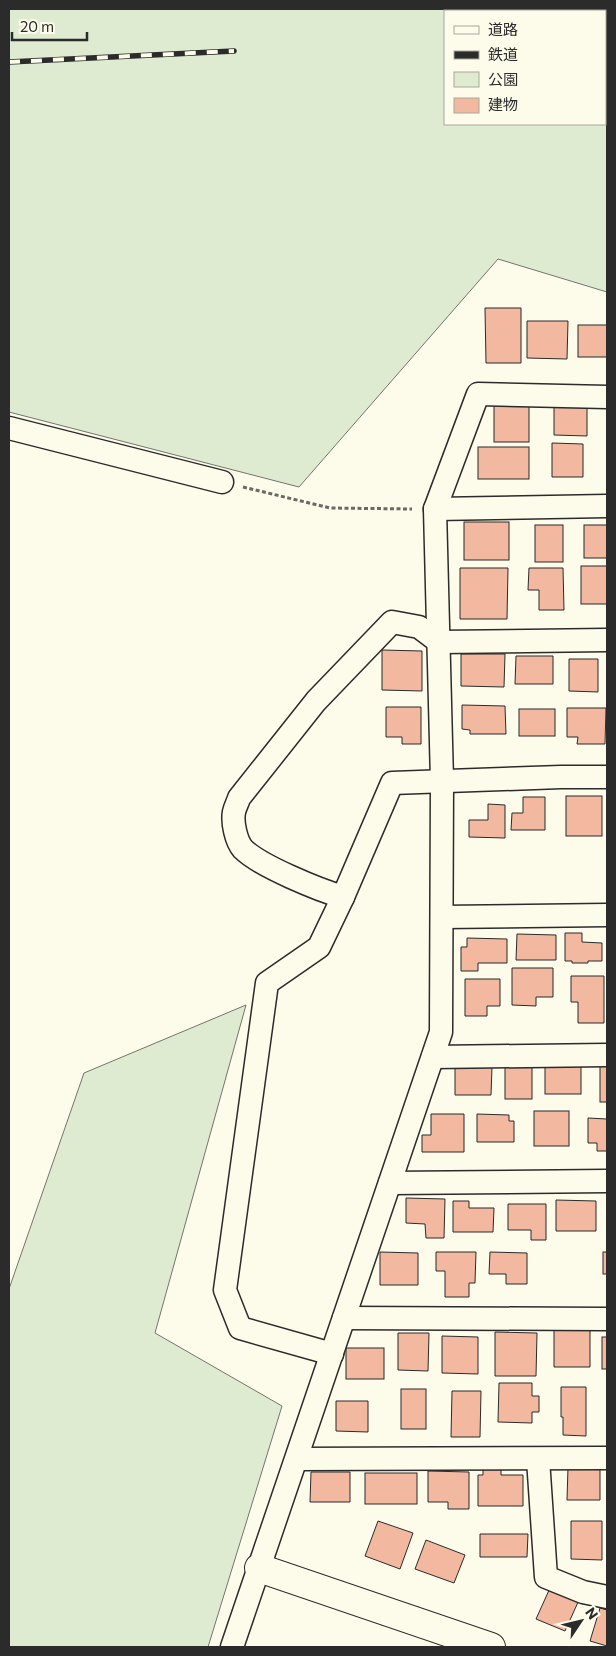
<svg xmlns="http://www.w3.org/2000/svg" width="616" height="1656" viewBox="0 0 616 1656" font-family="Commissioner,'Noto Sans JP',sans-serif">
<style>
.green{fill:#deebd1;stroke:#74746e;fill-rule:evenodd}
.building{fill:#f2b8a0;stroke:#2b2b2b}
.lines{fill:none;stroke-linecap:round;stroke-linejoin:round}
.street-casing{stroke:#2b2b2b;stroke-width:25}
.secondary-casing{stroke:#2b2b2b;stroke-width:30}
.path{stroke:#6a6964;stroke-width:3;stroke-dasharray:4 2.5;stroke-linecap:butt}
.street{stroke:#fdfbea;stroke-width:22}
.secondary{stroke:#fdfbea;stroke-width:28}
.rail-casing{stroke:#2b2b2b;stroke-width:5.5}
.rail{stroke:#fdfbea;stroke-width:4;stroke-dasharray:11;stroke-linecap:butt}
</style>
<rect width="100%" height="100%" fill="#fdfbea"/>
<g class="green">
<path d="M9,9H607V292L498,259L299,487L9,412ZM445,11H605V124H445Z"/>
<polygon points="246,1005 155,1333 282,1406 208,1647 9,1647 9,1289 84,1073"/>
</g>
<g class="building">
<polygon points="485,308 521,308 521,363 486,363"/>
<polygon points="527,321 568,321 567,359 527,358"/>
<rect x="578" y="325" width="29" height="32"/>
<polygon points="554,404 587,404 587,436 554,435"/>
<rect x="494" y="405" width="35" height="37"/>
<polygon points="552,443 583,444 583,477 552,477"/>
<rect x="478" y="447" width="51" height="32"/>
<rect x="464" y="522" width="45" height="38"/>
<rect x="535" y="525" width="28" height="37"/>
<rect x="584" y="525" width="23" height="33"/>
<rect x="581" y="566" width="26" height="38"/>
<polygon points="460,568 508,568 507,619 460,619"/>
<polygon points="529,568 563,568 564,610 539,610 539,590 528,590"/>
<polygon points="382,650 422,651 422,691 382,690"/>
<polygon points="461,654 505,654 504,687 461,686"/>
<polygon points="516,656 553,656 553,684 515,684"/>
<polygon points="569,659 598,659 598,692 569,691"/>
<polygon points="462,705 505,706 506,734 470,734 470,730 462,729"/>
<polygon points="386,707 421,707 421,744 402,744 402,737 386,737"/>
<polygon points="567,708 606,708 605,744 577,744 578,737 567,737"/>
<rect x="519" y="709" width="36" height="27"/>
<rect x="566" y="796" width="36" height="40"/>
<polygon points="523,797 545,797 545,830 511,830 512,813 523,813"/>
<polygon points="488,804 505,805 505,838 469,837 469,820 488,820"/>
<polygon points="565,933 582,933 582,942 602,943 602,961 588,961 588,963 572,963 572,961 565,961"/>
<polygon points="517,934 556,935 556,960 516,960"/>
<polygon points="467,938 507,939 507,963 478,963 478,971 461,971 461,947 467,947"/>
<polygon points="512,968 553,968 553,997 536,997 536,1006 512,1005"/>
<polygon points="571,976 604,976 604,1023 578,1023 578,1002 571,1002"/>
<polygon points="465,979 500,979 500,1006 487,1006 487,1016 465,1016"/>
<rect x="545" y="1065" width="36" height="29"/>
<polygon points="455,1066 492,1067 491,1095 455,1095"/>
<rect x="600" y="1066" width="7" height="36"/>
<rect x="505" y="1067" width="27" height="32"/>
<rect x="534" y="1111" width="35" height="35"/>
<polygon points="431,1114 464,1114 464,1152 422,1152 422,1135 431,1135"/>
<polygon points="477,1114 509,1115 509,1121 514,1121 514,1142 477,1142"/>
<polygon points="588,1118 607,1119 607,1151 597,1151 597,1143 588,1143"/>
<polygon points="406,1198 445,1199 444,1238 426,1238 425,1224 406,1223"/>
<polygon points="556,1200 596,1201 596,1231 556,1231"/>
<polygon points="453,1201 469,1201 469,1208 494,1208 493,1232 453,1232"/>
<polygon points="508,1204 546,1204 546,1240 531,1240 531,1230 508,1230"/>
<polygon points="380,1252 418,1253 418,1285 380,1285"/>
<polygon points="436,1252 476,1252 475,1283 469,1283 469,1297 445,1297 445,1271 436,1271"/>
<polygon points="490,1252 527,1253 527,1284 506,1284 506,1274 489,1274"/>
<rect x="603" y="1252" width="4" height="22"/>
<polygon points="554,1328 590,1329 590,1367 554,1367"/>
<polygon points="495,1332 537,1333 536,1376 495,1376"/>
<polygon points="398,1333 429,1333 428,1371 398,1370"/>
<polygon points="442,1336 478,1337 478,1374 442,1373"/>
<rect x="602" y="1337" width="5" height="32"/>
<rect x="346" y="1348" width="38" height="31"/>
<polygon points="499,1383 532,1383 532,1396 539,1396 539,1412 532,1412 532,1423 498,1422"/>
<polygon points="561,1387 586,1387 586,1436 563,1435 563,1417 561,1417"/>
<rect x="401" y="1389" width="25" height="40"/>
<polygon points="452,1391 481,1391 480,1437 451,1437"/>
<polygon points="336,1401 368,1401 368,1432 336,1431"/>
<polygon points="568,1467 600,1468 600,1500 567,1500"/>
<polygon points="483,1469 501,1469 501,1475 523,1475 523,1506 478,1506 478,1475 483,1475"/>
<polygon points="428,1471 469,1472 469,1509 448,1509 448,1502 428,1502"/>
<polygon points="311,1472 350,1472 350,1502 310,1502"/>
<rect x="365" y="1473" width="52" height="31"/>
<polygon points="378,1521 413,1533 400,1569 365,1556"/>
<polygon points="571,1521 602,1521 602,1560 571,1559"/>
<polygon points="480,1534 528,1534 527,1557 480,1557"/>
<polygon points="426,1540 465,1555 454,1583 415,1569"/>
<polygon points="550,1588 579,1600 565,1631 536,1619"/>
<polygon points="600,1608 607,1610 607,1646 590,1641"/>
</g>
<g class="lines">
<g class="street-casing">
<g id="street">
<polyline points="9,428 222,482"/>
<polyline points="435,509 607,506"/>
<path d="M343,897C319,890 260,866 243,849C236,841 232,822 234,812C235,807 238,802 239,798L316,701L392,622L419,627L439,642L607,640"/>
<polyline points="442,917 607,915"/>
<polyline points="433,1057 607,1055"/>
<polyline points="390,1183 607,1181"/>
<polyline points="344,1318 607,1319"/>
<polyline points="332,1354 240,1328 225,1290 267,983 319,947 343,897 392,783 561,777 607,777"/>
<polyline points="297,1459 607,1458"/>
<polyline points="538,1459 546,1577 583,1592 607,1597"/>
<polyline points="232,1647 441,1032 442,781 435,509 478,394 607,397"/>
</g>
</g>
<g class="secondary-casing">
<polyline id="secondary" points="259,1568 491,1647"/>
</g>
<polyline class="path" points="243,487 330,508 412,509"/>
<use href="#street" class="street"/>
<use href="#secondary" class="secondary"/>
<g class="rail-casing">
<polyline id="rail" points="9,62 234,51"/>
</g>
<use href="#rail" class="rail"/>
</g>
<rect width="616" height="1656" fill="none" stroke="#2b2b2b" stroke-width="20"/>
<rect x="444" y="10" width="162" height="115" fill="#fdfbea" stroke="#a9a89e"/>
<rect x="454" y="26" width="25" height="8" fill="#fdfbea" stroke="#a9a89e"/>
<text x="488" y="35" font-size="15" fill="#2b2b2b">道路</text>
<rect x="454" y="51" width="25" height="8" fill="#2b2b2b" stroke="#a9a89e"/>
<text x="488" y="60" font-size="15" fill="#2b2b2b">鉄道</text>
<rect x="454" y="72" width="25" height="15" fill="#deebd1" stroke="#a9a89e"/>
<text x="488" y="85" font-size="15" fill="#2b2b2b">公園</text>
<rect x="454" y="98" width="25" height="15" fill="#f2b8a0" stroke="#a9a89e"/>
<text x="488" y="110" font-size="15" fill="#2b2b2b">建物</text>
<g transform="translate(581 1621) rotate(55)" stroke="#fdfbea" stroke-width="4" paint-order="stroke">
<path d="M0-4L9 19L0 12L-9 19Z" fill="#2b2b2b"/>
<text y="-8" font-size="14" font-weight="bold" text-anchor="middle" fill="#2b2b2b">N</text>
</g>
<path d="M12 32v8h75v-8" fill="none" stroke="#2b2b2b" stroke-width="2.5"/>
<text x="20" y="32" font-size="15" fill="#2b2b2b" stroke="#fdfbea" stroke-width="4" paint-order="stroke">20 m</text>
</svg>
